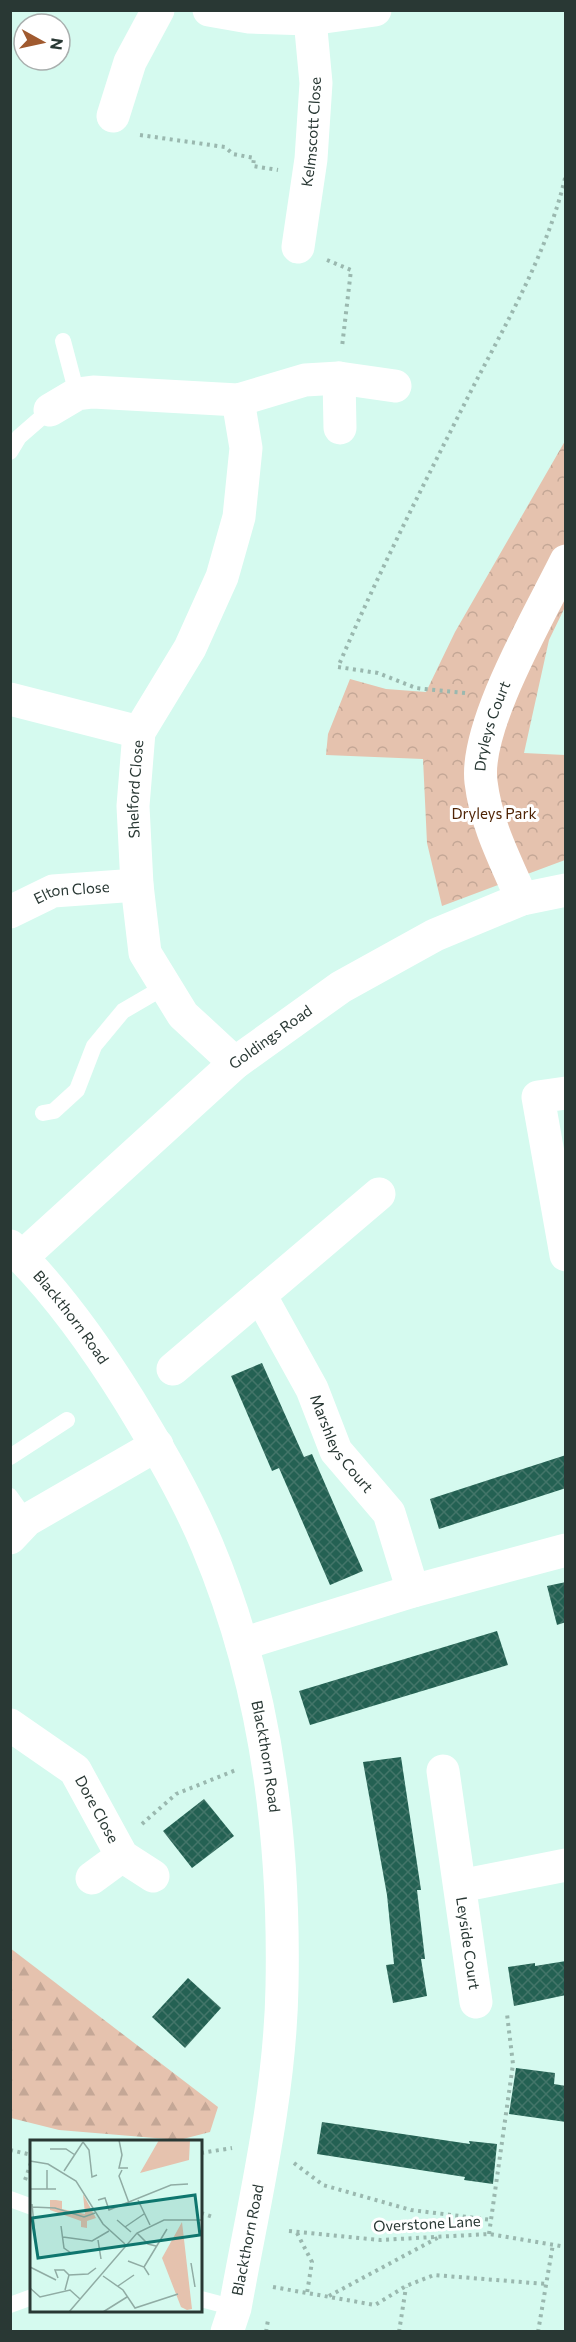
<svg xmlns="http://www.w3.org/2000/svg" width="576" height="2342" viewBox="0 0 576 2342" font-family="Commissioner,sans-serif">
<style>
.forest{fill:url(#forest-firs)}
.park{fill:url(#park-crowns)}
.building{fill:url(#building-cross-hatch)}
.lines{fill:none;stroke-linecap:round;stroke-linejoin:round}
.path{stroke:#9ab8af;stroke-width:4;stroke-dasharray:3 4.5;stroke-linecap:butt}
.lane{stroke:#fff;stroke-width:16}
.street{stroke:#fff;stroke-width:33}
.secondary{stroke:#fff;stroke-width:33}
.labels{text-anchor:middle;stroke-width:6;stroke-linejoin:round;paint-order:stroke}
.street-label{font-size:15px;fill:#293834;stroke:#fff}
.park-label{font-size:15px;fill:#4f2304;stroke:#fff}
.inset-road{fill:none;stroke:#90aca4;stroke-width:1.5}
.view{fill:#0f766e;fill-opacity:0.15;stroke:#0f766e;stroke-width:3}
.inset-edge{fill:none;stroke:#293834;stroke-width:3}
</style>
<defs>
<pattern id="forest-firs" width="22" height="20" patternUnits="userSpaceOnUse" patternTransform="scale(1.5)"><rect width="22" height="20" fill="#e5c2ae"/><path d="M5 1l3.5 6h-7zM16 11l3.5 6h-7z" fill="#c4a796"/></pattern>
<pattern id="park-crowns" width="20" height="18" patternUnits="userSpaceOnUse" patternTransform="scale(1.5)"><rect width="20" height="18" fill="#e5c2ae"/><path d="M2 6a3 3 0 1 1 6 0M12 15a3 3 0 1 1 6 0" fill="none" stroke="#c4a796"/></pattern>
<pattern id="building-cross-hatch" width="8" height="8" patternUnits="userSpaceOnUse" patternTransform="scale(1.5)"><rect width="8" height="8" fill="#246153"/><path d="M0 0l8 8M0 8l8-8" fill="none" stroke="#437569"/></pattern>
</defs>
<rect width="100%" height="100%" fill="#d5faef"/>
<polygon class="forest" points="10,1948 218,2107 210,2132 179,2140 59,2130 11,2118"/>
<polygon class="park" points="565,441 565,607 549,640 524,753 565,755 565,860 442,906 427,843 423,759 326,755 328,734 350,679 386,689 426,692 455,632"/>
<g class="building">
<polygon points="262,1363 304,1457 312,1454 363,1571 330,1585 279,1468 272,1471 231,1376"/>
<polygon points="566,1455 566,1488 439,1529 430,1499"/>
<polygon points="566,1582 566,1622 557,1625 547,1586"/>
<polygon points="497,1631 508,1665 310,1725 299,1691"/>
<polygon points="401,1757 421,1890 417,1890 425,1959 421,1959 427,1996 393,2003 386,1965 394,1964 387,1895 363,1762"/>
<polygon points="204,1799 234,1836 192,1868 163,1831"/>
<polygon points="566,1961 566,1995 514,2006 508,1967 535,1963 535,1966"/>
<polygon points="188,1978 221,2008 185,2048 152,2017"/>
<polygon points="516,2068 555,2073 554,2084 566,2086 566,2122 509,2114"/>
<polygon points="322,2122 470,2144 469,2141 497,2144 493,2184 464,2180 465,2177 317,2154"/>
</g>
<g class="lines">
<g class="path">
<polyline points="140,135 225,147 233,154 254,158 253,166 278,170"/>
<polyline points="327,260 351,270 342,347"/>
<path d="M465,693L416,688L378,673L338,667C379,571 426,480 473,387C508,320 549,249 566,174"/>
<polyline points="142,1824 176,1794 236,1770"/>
<polyline points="10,2150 32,2155"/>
<polyline points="201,2153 232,2148"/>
<polyline points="294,2163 323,2185 411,2210 492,2220"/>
<polyline points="25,2180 32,2160"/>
<polyline points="201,2213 213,2217"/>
<polyline points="289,2231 380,2240 489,2234 566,2247"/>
<polyline points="297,2233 312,2262 307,2293"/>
<polyline points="489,2234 513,2064 507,2014"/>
<polyline points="273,2287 375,2305 406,2286 434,2275 546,2284"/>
<polyline points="329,2296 441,2236"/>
<polyline points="266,2332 268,2320"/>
<polyline points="399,2332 406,2287"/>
<polyline points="538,2332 553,2244"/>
</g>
<g class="lane">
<polyline points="63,341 77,394"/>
<polyline points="10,452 19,437 50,410"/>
<polyline points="43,1113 54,1111 77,1090 94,1046 123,1011 166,986"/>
<polyline points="10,1457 67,1420"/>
<polyline points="10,1496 27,1520"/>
<polyline points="10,2199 32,2207"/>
<polyline points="201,2299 235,2308"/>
<polyline points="10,2305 32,2297"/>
</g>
<g class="street">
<polyline points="209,10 249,17 310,19 375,10"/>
<polyline points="113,116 130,62 158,10"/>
<path id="s1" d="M298,247L311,159L316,83L310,19"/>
<polyline points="339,378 340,428"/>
<polyline points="50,410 77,394 93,392 238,400 305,380 339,378 395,386"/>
<polyline points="10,699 139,732"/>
<path id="s2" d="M522,899C505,860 486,824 481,782C474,726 540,614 566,561"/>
<path id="s3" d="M10,912L53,891L137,885"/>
<path id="s4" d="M235,1063L183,1015L145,953L137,885L133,806L139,732L190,648L222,577L239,517L246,448L238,400"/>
<polyline points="566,1093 538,1097 566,1255"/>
<path id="s5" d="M22,1257L235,1063L341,987L435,935L522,899L566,890"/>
<path id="s6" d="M260,1295L312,1389L336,1451L389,1513L413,1591"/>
<polyline points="173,1369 379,1194"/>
<polyline points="10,1538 27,1520 157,1445"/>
<polyline points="242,1644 413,1591 566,1550"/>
<path id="s7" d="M10,1725L75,1770L122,1856L153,1876"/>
<path id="s8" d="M443,1771L476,2002"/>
<polyline points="92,1878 122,1856"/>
<polyline points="460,1886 566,1865"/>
</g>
<path class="secondary" id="s9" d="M10,1246C55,1289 96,1347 129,1400C157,1446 186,1495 207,1545C266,1685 285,1837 282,1987C280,2096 254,2202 235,2308L227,2332"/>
</g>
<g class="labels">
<g class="street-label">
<text dy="5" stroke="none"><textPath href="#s1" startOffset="116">Kelmscott Close</textPath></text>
<text dy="5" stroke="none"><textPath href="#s2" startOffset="182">Dryleys Court</textPath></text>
<text dy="5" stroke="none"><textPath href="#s4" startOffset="308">Shelford Close</textPath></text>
<text dy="5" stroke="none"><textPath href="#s3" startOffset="66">Elton Close</textPath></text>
<text dy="5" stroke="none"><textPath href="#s5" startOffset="332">Goldings Road</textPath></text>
<text dy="5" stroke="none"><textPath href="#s9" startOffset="94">Blackthorn Road</textPath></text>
<text dy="5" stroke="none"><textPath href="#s6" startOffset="170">Marshleys Court</textPath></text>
<text dy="5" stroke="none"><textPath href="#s9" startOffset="580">Blackthorn Road</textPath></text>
<text dy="5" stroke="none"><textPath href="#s7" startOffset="124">Dore Close</textPath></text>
<text dy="5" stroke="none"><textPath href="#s8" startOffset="174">Leyside Court</textPath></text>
<text transform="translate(427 2224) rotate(-3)" y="5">Overstone Lane</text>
<text transform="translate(248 2240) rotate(-79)" y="5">Blackthorn Road</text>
</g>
<g class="park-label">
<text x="494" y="819">Dryleys Park</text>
</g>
</g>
<g transform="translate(30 2140)">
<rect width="172" height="172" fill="#d5faef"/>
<path d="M129,0H160L159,20L110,33ZM152,82L162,169L157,170L151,167L132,118Z" fill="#e5c2ae"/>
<path d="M53,54L66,78L57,81V88L51,87V81L20,70V60H26L32,61V69L55,74Z" fill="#e5c2ae"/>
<path class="inset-road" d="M89,0L92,15L89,28H98M53,2L59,10L62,37L67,35M20,9H36L45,15M0,21L18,24L46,41L73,84L95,104M17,30V49M92,30L89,36L99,63M34,31L53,2M0,49H26M68,60L75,58L79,70L141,45L158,44M108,60L120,85M2,64L6,106M2,67L25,68L54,77L65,73M87,80L101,92M31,86L34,108L41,113M95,87L114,74M107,93L118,104L126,106M33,97L62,101L79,91M68,100L71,119M98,121L114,127L119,135M161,123L165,147M0,127L26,140M114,127L137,89M73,136L93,150L105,168L148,154M28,138L25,130H34L39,135M88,146L104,135M0,148L10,157L40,150L50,159M35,150L39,135L58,134L66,128M39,172L107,93L134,80H173M73,172L97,157"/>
<path class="view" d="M165,55L170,95L8,118L2,78Z"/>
<rect width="172" height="172" class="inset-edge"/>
</g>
<rect width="576" height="2342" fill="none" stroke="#293834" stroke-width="24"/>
<g transform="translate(42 42) rotate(98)"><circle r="28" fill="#ffffff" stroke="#a9afae" stroke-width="1.5"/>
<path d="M0-4.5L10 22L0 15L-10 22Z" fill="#a05a2f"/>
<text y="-9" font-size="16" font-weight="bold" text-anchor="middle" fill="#293834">N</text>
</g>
</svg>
